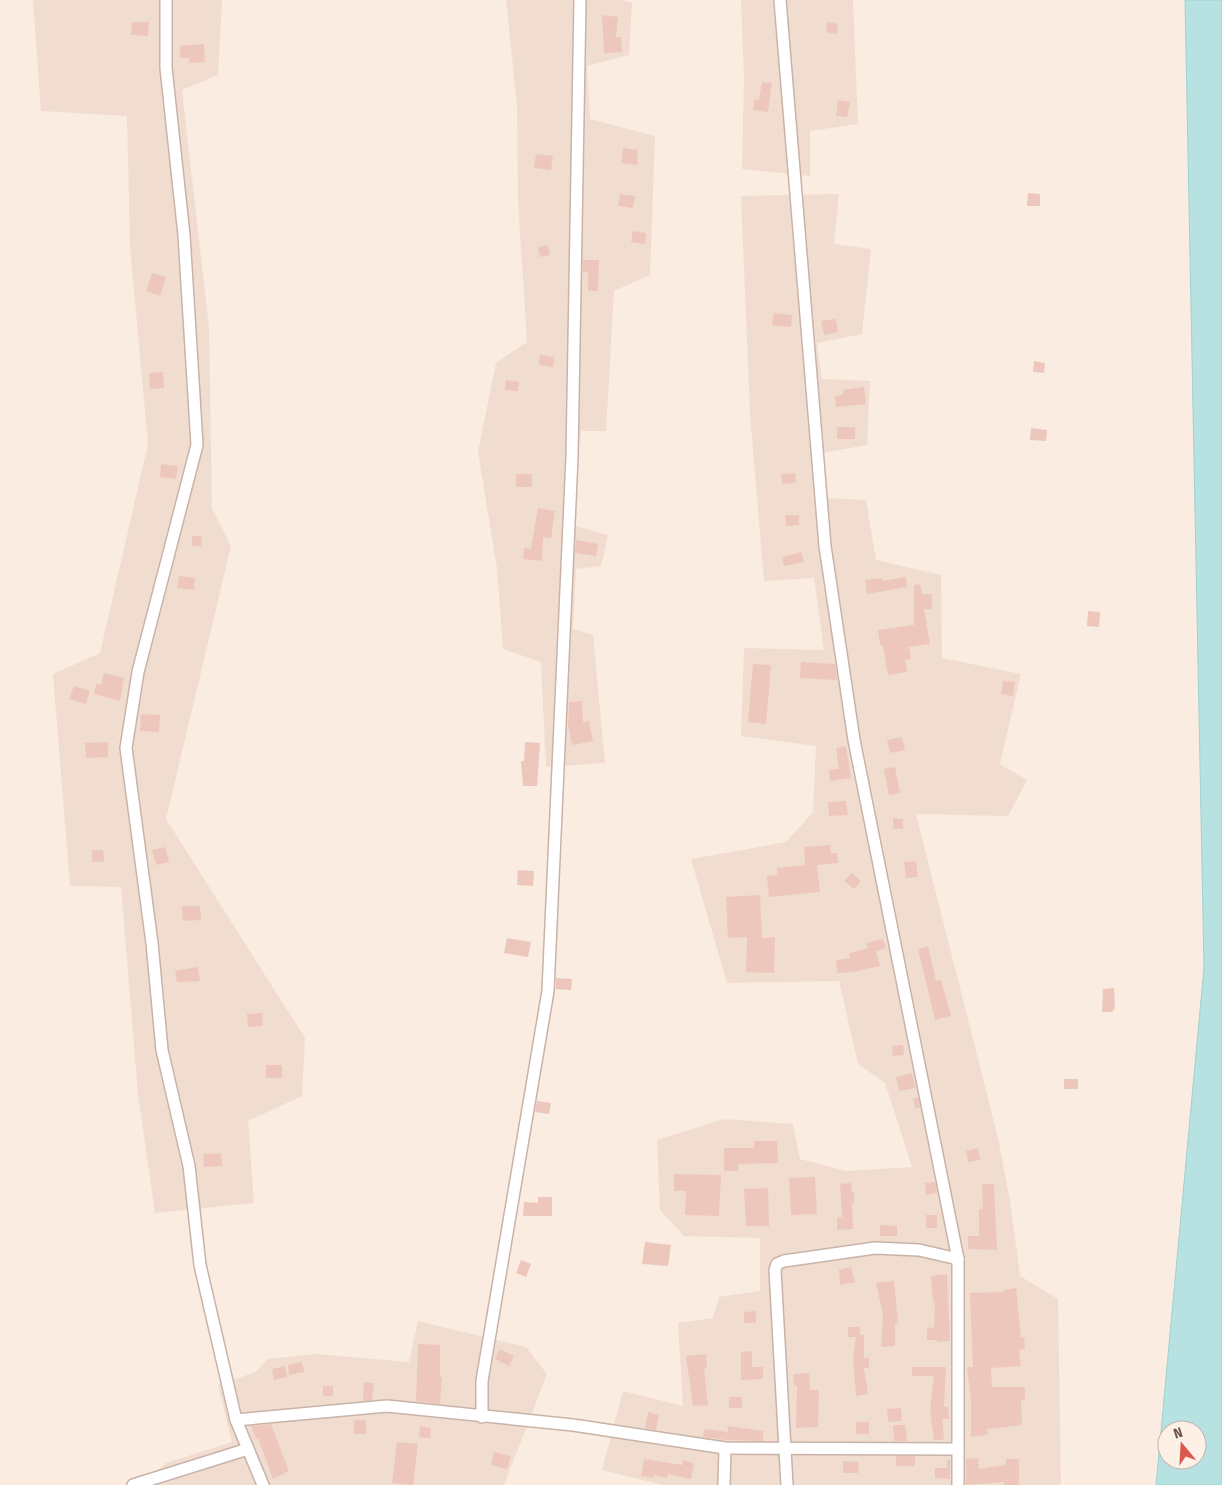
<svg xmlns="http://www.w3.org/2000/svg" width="1222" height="1485" viewBox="0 0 1222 1485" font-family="'Fira Sans Condensed',sans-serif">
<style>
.residential{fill:#f1ddd0}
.water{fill:#b8e1e1;stroke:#9fd2d2;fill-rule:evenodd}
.building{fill:#edc7bb}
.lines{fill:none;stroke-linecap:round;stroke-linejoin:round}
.street-casing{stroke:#c9b3a9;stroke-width:14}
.street{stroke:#fff;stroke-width:11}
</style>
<rect width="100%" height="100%" fill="#faece1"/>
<g class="residential">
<polygon points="33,0 222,0 218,75 182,90 209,327 212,509 231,546 166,819 305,1038 302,1096 248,1121 254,1203 155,1213 138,1094 121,887 70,886 53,674 100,653 148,444 130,247 127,116 41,111"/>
<polygon points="506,0 623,0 632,3 629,55 587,66 590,119 655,136 650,275 614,291 606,431 581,431 569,524 608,535 601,566 576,569 573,629 593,635 605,763 546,767 541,662 503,649 497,568 478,452 496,363 527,342 518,201 517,106"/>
<polygon points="741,0 853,0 858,124 810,131 810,176 742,169 744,80"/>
<polygon points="839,194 834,244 871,249 862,334 817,343 822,379 870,381 867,445 822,453 827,498 866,500 876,560 941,575 942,658 1021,674 1000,764 1027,780 1008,816 916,814 998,1138 1010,1201 1020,1276 1058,1299 1061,1485 663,1485 602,1470 623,1391 683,1406 678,1323 713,1318 719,1297 760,1291 760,1238 684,1236 660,1210 657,1140 724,1119 793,1124 800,1159 846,1171 912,1167 885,1083 858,1064 839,981 727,983 691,859 786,842 813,812 816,746 741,736 744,648 824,650 814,578 764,581 750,414 741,196"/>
<polygon points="418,1321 526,1347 547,1374 504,1485 142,1485 166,1463 232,1442 218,1385 256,1372 267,1359 316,1354 409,1362"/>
</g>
<path class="water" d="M1185,0H1222V1485H1156L1204,968ZM1167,1430H1197V1460H1167Z"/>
<g class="building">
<polygon points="602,15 618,17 616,37 621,37 622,52 604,53"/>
<polygon points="132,22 149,22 148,36 131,35"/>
<polygon points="827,22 838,24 837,34 826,32"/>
<polygon points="204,44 205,62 189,63 189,58 180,58 180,46"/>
<polygon points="762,82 772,83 768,112 753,110 755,99 759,100"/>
<polygon points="838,100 850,102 847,117 836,116"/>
<polygon points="623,148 638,150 637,165 621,163"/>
<polygon points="536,154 553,156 551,170 534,168"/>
<polygon points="1028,193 1040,194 1040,206 1027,206"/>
<polygon points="620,194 635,196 633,208 618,206"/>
<polygon points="633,231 646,233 645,244 631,242"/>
<polygon points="548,245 550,255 540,257 538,247"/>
<polygon points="583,260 599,260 598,291 588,291 588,272 583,272"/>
<polygon points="152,273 166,277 160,296 146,291"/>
<polygon points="774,313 792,315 791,327 772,325"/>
<polygon points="836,319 838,332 824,335 821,321"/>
<polygon points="540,355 554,357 553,367 539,365"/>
<polygon points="1034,361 1045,363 1044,373 1033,372"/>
<polygon points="163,372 164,388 150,389 149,373"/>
<polygon points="506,380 519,382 518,391 505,390"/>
<polygon points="864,387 866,404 836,407 835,396 843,395 843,390"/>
<rect x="837" y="427" width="18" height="12"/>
<polygon points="1031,428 1047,430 1046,441 1030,440"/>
<polygon points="161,464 178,466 176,479 160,477"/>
<polygon points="795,473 796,483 782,484 781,474"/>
<rect x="516" y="474" width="16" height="13"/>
<polygon points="538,508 555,511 551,538 543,537 542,561 523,559 524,548 531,549"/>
<polygon points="785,515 799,515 799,525 786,526"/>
<polygon points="192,536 202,536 201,546 192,546"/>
<polygon points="576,540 598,544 596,556 575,553"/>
<polygon points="801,552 804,562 784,566 782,557"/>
<polygon points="179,576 195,578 194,590 177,588"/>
<polygon points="906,577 907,587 867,594 865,580 882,578 882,581"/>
<polygon points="920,584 922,594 932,594 932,609 924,609 930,644 909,647 911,659 905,660 907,672 888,675 883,645 880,645 878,630 914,625 914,585"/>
<polygon points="1088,611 1100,612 1099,627 1087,626"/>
<polygon points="801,662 835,664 837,680 800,678"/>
<polygon points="753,664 771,665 766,724 748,722"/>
<polygon points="104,673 124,678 120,701 94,694 96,684 101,685"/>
<polygon points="1003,681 1015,682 1013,696 1001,694"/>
<polygon points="74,686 90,691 86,704 69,699"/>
<polygon points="582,701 583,722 589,721 593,741 572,745 568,725 569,702"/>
<polygon points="141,714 160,715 159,732 140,731"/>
<polygon points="902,737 905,750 890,753 887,740"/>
<polygon points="108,742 108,757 86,758 85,743"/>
<polygon points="525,742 540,743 537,786 523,786 521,761 524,761"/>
<polygon points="846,746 851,778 830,781 829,770 839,769 836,748"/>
<polygon points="895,767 900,793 889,795 884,769"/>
<polygon points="846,801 848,815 829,816 828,802"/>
<polygon points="893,818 903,819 903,829 893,829"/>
<polygon points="830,845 831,853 837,853 838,863 817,865 820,892 769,897 767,876 777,875 777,868 805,865 804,847"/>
<polygon points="165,847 169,862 156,865 152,850"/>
<polygon points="92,850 103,850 104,862 92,862"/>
<polygon points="916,861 918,877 906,878 904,862"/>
<polygon points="518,870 534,871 533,886 517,885"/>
<polygon points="852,873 861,881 854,889 844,881"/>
<polygon points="760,895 762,938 775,937 774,973 746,972 747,937 728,938 726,897"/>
<polygon points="182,906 200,906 201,920 183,921"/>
<polygon points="507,938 531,942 528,957 504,953"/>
<polygon points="883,939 886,948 876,951 880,966 853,972 837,973 836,960 850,958 849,953 868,948 866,943"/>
<polygon points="928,946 936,981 941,980 951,1016 935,1020 918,949"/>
<polygon points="198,967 200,981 177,982 175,971"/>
<polygon points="556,978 572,979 571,990 556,989"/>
<polygon points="1114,988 1115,1009 1113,1009 1113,1012 1102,1012 1103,989"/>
<polygon points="262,1013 263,1026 248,1027 247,1014"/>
<polygon points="903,1045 904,1055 893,1056 892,1046"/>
<rect x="266" y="1065" width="16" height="13"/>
<polygon points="912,1073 915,1088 899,1091 896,1077"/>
<rect x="1064" y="1079" width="14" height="10"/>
<polygon points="913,1098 918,1098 920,1108 915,1108"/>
<polygon points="537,1101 551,1103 549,1114 535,1112"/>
<polygon points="754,1141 777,1141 778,1163 738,1164 738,1171 724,1171 724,1148 754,1148"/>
<polygon points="978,1148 980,1160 968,1162 966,1151"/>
<polygon points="221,1153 222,1166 204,1167 203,1154"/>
<polygon points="674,1174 721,1175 719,1216 685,1215 686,1191 674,1191"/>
<polygon points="815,1177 817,1214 791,1215 789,1178"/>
<polygon points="935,1182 937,1193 926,1195 925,1183"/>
<polygon points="851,1183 852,1192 854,1192 854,1203 852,1203 853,1229 837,1230 837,1218 842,1217 840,1184"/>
<polygon points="982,1184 994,1184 997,1250 968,1249 968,1236 979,1236 979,1209 983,1209"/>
<polygon points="768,1188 769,1226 746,1226 744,1189"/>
<polygon points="538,1197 552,1197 552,1216 523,1216 524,1202 538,1203"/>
<rect x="926" y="1215" width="11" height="13"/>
<polygon points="880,1225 897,1226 897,1236 880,1236"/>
<polygon points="645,1242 671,1245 668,1266 642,1264"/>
<polygon points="521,1260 531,1264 526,1277 516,1273"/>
<polygon points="851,1267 855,1282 840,1285 839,1270"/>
<polygon points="947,1274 950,1341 937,1342 937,1340 927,1340 927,1327 934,1328 935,1303 933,1303 931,1276"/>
<polygon points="894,1281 898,1323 895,1324 895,1346 881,1347 883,1315 876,1283"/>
<polygon points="1016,1288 1021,1337 1024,1337 1025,1349 1019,1350 1021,1366 991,1368 992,1387 1025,1387 1025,1400 1021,1400 1022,1425 987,1429 988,1435 971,1437 971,1400 967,1367 973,1367 970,1293 1003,1292 1003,1290"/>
<polygon points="756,1311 756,1323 744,1323 744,1312"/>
<polygon points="848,1327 860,1327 860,1335 864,1335 864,1358 869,1358 869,1368 864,1368 868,1394 856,1396 853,1358 856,1337 848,1337"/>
<polygon points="418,1344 440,1345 440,1377 442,1377 440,1404 416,1401"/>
<polygon points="499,1349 514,1356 509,1366 495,1359"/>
<polygon points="752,1351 752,1367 763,1367 763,1379 741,1380 741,1352"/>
<polygon points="706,1354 707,1368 704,1369 708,1405 693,1406 686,1356"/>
<polygon points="302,1362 304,1372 289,1375 288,1365"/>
<polygon points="285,1366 287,1377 274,1380 272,1369"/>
<polygon points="912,1367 946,1367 944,1407 948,1407 949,1419 942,1419 944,1440 934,1440 930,1410 934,1376 912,1376"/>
<polygon points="809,1373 810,1390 819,1390 818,1427 796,1428 797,1386 794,1386 793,1374"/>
<polygon points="364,1382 374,1383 372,1400 363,1401"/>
<rect x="323" y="1386" width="10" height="10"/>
<rect x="729" y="1397" width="13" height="11"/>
<polygon points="901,1408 902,1421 888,1422 887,1409"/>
<polygon points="648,1412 659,1415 656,1430 645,1428"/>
<rect x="354" y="1420" width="12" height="14"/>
<rect x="856" y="1422" width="13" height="12"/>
<polygon points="271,1424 289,1471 273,1479 258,1438 256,1439 251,1426"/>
<polygon points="893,1425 905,1425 907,1441 894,1441"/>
<polygon points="420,1426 431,1428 430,1438 419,1437"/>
<polygon points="728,1426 763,1431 763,1441 726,1440 703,1437 704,1429 728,1432"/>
<polygon points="397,1442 418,1444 413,1485 392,1483"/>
<polygon points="494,1452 511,1456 507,1469 491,1465"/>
<rect x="896" y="1456" width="19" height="10"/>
<polygon points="978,1458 979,1469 1006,1465 1006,1459 1019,1459 1019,1485 1004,1485 1004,1482 966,1485 966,1459"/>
<polygon points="644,1459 682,1465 683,1460 694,1463 691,1479 668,1474 667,1478 654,1475 653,1478 641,1476"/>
<polygon points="947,1460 950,1460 950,1479 935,1478 935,1468 947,1468"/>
<polygon points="843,1461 859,1462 858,1473 843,1473"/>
</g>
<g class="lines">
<g class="street-casing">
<g id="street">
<polyline points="166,0 166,68 184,235 197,445 138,672 126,748 152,943 162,1050 189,1166 200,1265 236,1420 263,1485"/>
<polyline points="780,0 825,546 854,740 958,1259 958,1485"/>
<polyline points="482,1417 482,1381 548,991 572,457 580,0"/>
<polyline points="236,1420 387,1406 573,1425 725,1448 958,1449"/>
<polyline points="133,1485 248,1449"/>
<polyline points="724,1485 725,1448"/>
<polyline points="787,1485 775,1270 777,1264 784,1261 875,1248 919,1250 958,1259"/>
</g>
</g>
<use href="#street" class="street"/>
</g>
<g transform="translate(1182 1445) rotate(342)"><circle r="24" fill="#fdf1e7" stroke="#c4b1a8"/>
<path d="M0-4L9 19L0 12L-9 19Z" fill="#db584f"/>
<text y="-8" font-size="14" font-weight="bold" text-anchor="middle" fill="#6f524a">N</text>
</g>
</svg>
